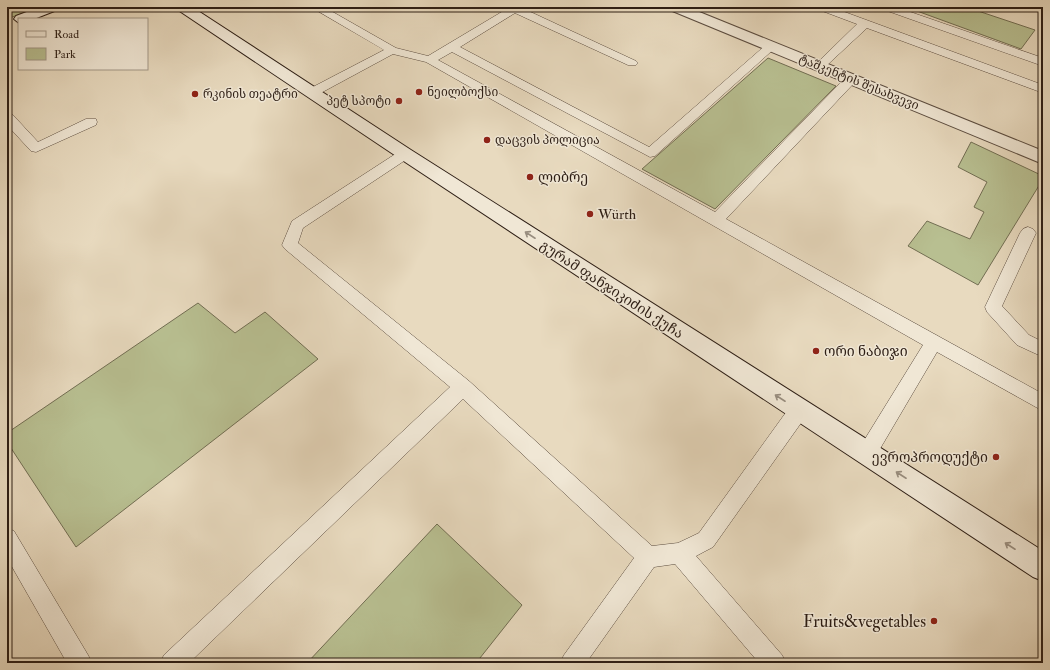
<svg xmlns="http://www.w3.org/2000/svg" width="1050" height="670" viewBox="0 0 1050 670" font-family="'IM FELL Double Pica','Noto Serif Georgian',serif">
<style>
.green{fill:#b8bf91;stroke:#726e53}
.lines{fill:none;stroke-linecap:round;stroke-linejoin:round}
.lane-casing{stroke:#5c4d40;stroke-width:1}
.street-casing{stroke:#5c4d40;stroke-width:2}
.secondary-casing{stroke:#2d1e15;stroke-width:2}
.lane{fill:#f0e7d5;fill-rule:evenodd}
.street{fill:#f0e7d5;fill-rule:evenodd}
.secondary{fill:#f0e7d5;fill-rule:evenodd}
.oneway{stroke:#988d7f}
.poi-dot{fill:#8f2418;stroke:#f0e7d5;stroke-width:1.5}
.labels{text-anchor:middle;stroke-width:3;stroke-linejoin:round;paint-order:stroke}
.far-street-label{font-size:12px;fill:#2d1e15;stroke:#f0e7d5}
.far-poi-label{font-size:12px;fill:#2d1e15;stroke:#f0e7d5;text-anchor:start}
.poi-label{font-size:14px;fill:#2d1e15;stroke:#f0e7d5;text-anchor:start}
.street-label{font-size:14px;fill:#2d1e15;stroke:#f0e7d5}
.near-poi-label{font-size:17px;fill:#2d1e15;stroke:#f0e7d5;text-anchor:end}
</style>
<rect width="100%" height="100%" fill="#e8dabf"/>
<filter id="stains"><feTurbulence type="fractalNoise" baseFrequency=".005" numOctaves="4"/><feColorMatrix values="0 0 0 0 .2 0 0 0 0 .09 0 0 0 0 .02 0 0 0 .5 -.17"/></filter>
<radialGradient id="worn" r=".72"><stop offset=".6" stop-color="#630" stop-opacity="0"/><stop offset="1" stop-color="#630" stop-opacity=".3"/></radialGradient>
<g class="green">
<polygon points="10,7 39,7 7,19 7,8"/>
<polygon points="906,7 966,7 1035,30 1021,49"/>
<polygon points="768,58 836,86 715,209 642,169"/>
<polygon points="971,142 1043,176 1043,179 978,285 908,246 927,221 970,239 984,212 974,207 987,182 958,167"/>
<polygon points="198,303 235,333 265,312 318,359 76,547 7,442 7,433"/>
<polygon points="437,524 522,605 476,663 307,663"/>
</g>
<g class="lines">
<g class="lane-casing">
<g id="lane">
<polygon points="311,7 324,7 396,48 428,56 510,7 523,7 522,8 636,61 638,63 636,65 628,65 515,13 460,47 649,147 767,44 775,44 777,46 775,48 655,156 650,157 452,52 438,60 715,212 847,76 855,76 857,79 855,82 726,219 1043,394 1043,411 937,352 874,459 867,462 860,459 857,453 860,447 923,345 426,62 393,54 317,95 309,95 307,92 309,89 384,50"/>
<polygon points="816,7 831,7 1043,85 1043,93 867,28 824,68 816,68 814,66 816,64 857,24 817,9"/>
<polygon points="881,7 896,7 1043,58 1043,66 882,9"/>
<polygon points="7,113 12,114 38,142 86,119 96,119 97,122 96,125 36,152 31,151 7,125"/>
<polygon points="405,150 410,151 412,154 410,157 303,228 298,243 469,381 652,546 678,543 699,533 792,404 799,402 806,404 808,410 806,416 713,547 696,556 782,655 786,663 759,663 675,564 654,567 586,663 560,663 564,655 634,558 463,399 189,663 160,663 164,655 450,387 285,249 282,245 292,221 400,151"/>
<polygon points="1028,227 1033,229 1036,233 1002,306 1029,335 1043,342 1043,357 1017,345 987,312 985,307 1020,233 1023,229"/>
<polygon points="7,528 14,531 88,655 92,663 67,663 7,558"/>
</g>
</g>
<g class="street-casing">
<polygon id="street" points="668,7 687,7 1043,151 1043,164 670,10"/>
</g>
<g class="secondary-casing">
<g id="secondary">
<polygon points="40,7 59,7 57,10 34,19 19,19 19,23 14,19 16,16"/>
<polygon points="176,7 192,7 411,150 1043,551 1043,581 1033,577 399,158 178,10"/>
</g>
</g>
<use href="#lane" class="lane"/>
<use href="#street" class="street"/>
<use href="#secondary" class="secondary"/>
</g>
<defs><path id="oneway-shaft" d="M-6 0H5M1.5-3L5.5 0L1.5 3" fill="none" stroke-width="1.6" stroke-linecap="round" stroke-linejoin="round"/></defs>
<g class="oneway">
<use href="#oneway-shaft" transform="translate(530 235) rotate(-147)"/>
<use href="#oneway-shaft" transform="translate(780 398) rotate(-147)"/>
<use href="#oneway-shaft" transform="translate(901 475) rotate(-147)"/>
<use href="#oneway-shaft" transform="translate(1010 546) rotate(-147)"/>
</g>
<g class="poi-dot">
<circle cx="419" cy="92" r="4"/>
<circle cx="195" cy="94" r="4"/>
<circle cx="399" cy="101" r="4"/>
<circle cx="487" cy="140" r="4"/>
<circle cx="530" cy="177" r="4"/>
<circle cx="590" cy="214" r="4"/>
<circle cx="816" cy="351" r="4"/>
<circle cx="996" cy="457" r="4"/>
<circle cx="934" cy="621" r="4"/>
</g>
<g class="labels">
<g class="far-street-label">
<text transform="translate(859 82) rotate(22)" y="4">ტაშკენტის შესახვევი</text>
</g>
<g class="far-poi-label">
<text x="427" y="96">ნეილბოქსი</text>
<text x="203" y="98">რკინის თეატრი</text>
<text x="391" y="105" text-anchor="end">პეტ სპოტი</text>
<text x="495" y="144">დაცვის პოლიცია</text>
</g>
<g class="poi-label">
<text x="538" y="182">ლიბრე</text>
<text x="598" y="219">Würth</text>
<text x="824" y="356">ორი ნაბიჯი</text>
<text x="988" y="462" text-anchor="end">ევროპროდუქტი</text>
</g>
<g class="street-label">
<text transform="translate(612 289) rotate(33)" y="5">გურამ ფანჯიკიძის ქუჩა</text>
</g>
<g class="near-poi-label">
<text x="926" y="627">Fruits&amp;vegetables</text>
</g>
</g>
<rect width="1050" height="670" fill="none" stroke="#e8dabf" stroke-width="24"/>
<rect x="8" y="8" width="1034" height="654" fill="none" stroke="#2d1e15" stroke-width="2"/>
<rect x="12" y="12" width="1026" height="646" fill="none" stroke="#2d1e15"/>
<rect x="18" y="18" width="130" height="52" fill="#f0e7d5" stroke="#a29788"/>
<rect x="26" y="31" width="20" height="6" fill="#f0e7d5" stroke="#a29788"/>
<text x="54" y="38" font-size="12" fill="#2d1e15">Road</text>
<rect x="26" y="48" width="20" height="12" fill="#b8bf91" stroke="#a29788"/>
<text x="54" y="58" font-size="12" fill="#2d1e15">Park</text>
<rect width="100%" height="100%" filter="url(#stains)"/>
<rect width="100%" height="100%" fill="url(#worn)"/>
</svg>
